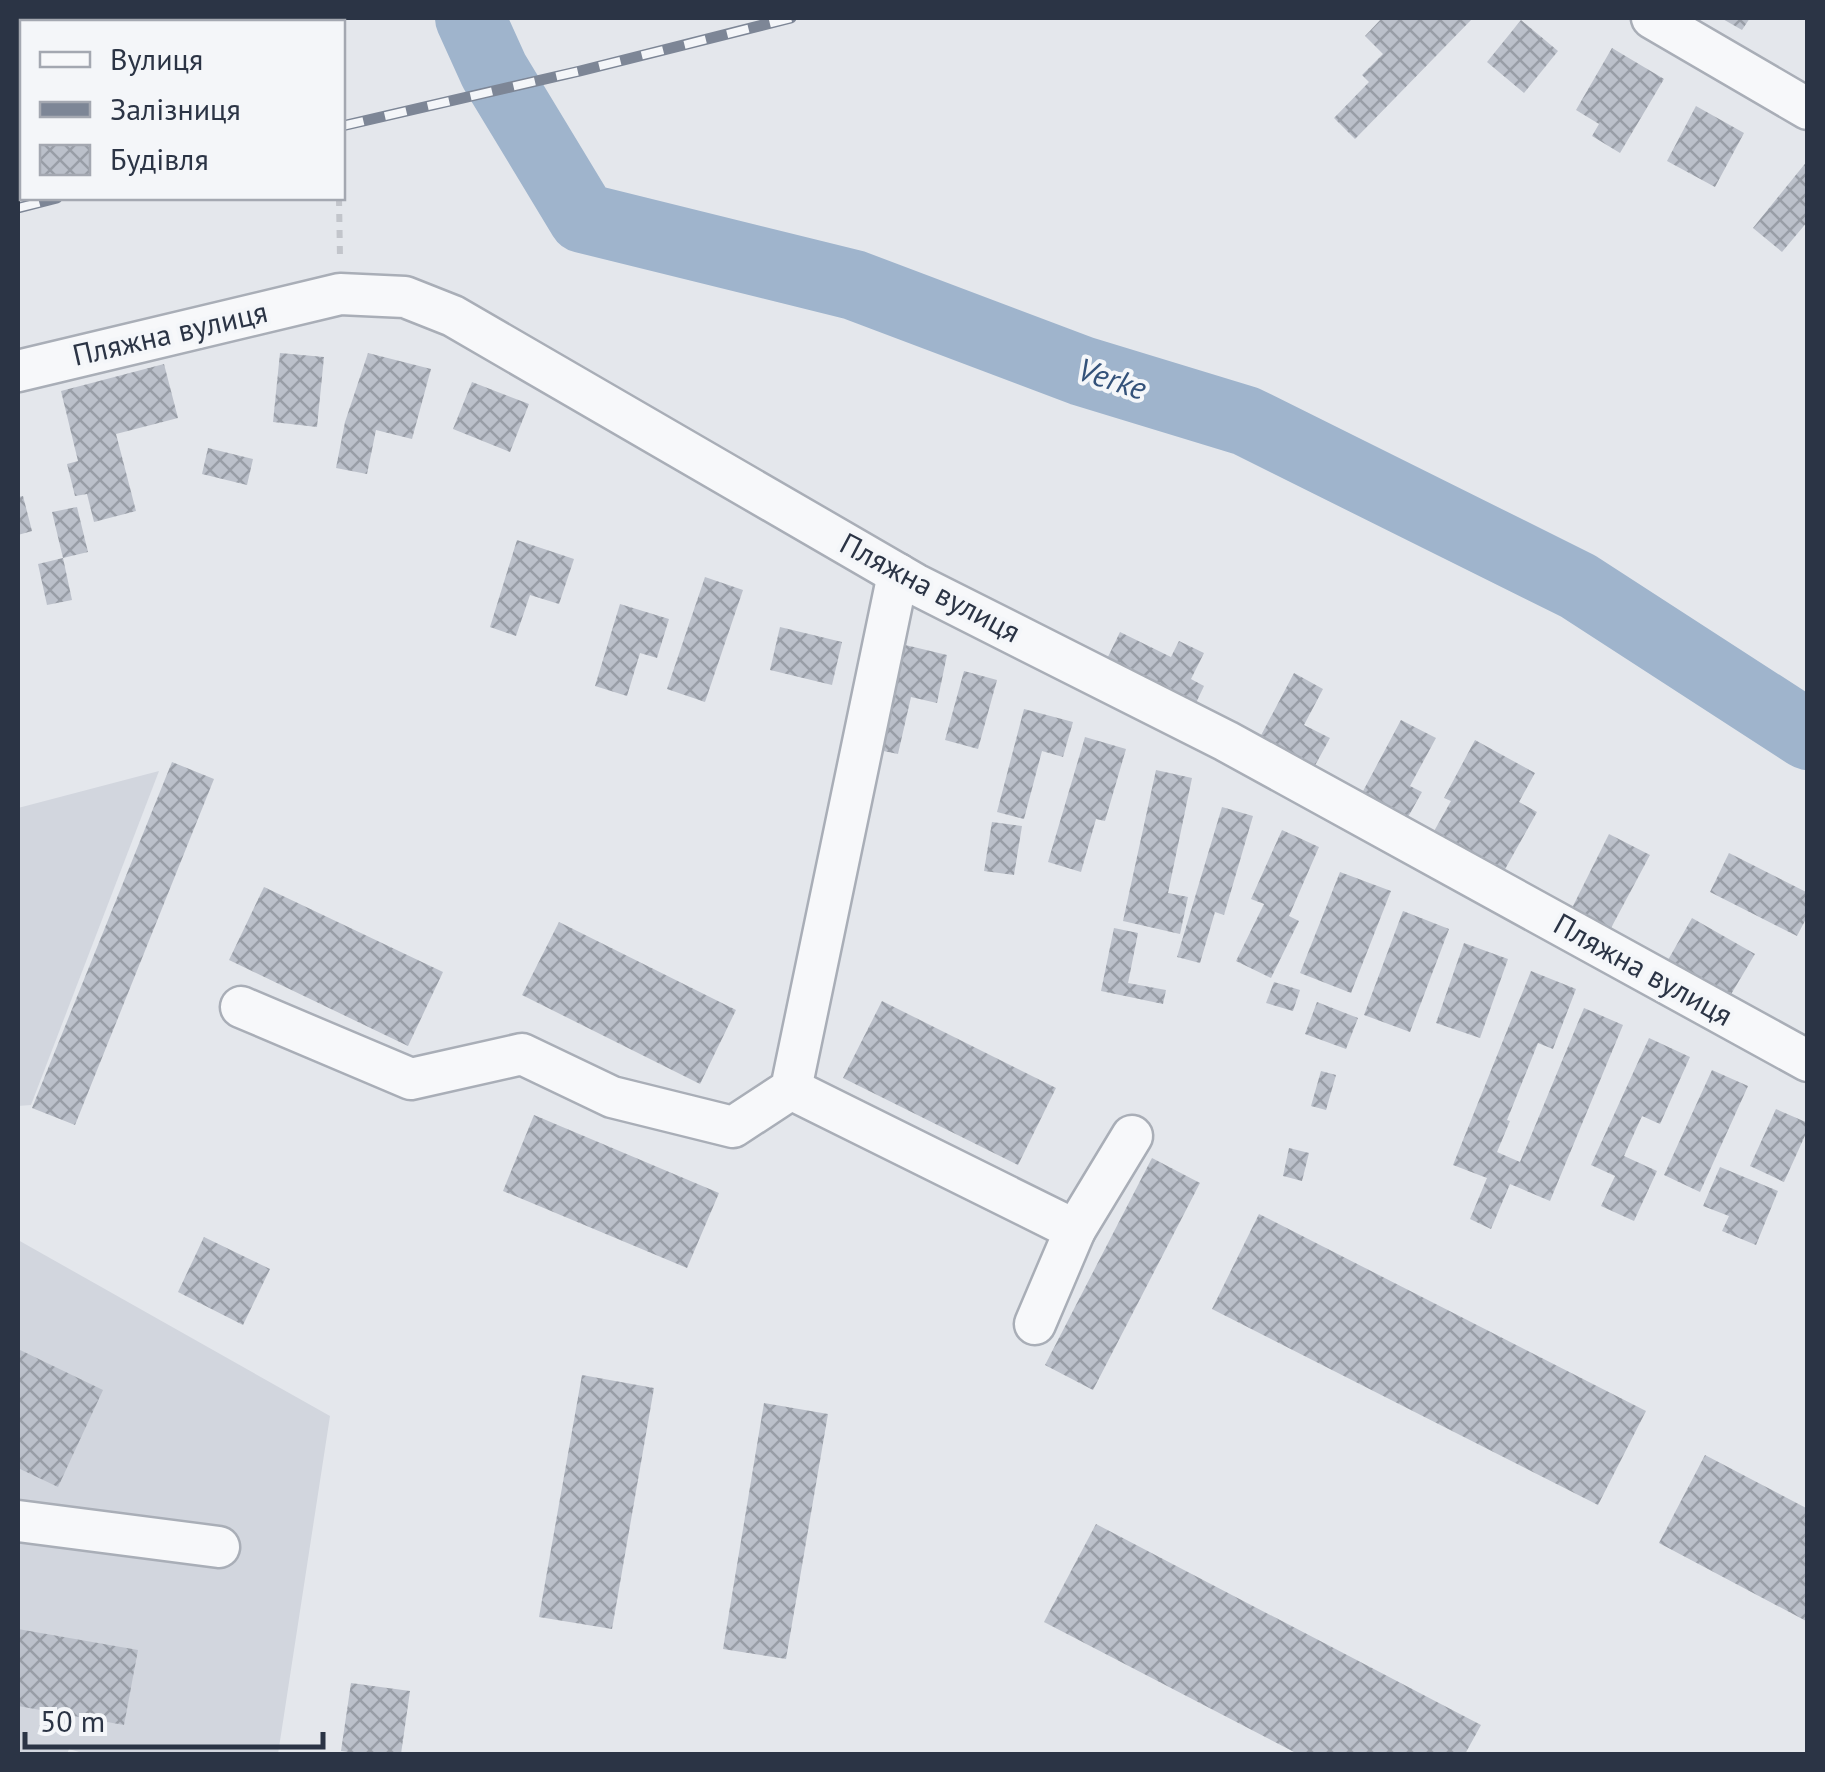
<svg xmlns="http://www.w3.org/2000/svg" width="1825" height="1772" viewBox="0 0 1825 1772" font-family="'PT Sans',sans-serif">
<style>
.built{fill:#d2d6de}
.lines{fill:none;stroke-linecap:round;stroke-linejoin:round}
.river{stroke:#9fb4cc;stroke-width:70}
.building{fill:url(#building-cross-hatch)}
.minor-casing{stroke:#a9aeb7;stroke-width:45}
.path{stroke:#c2c5cb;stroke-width:6;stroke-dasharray:8 8;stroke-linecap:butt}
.minor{stroke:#f7f8fa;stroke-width:40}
.rail-casing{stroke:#7d8696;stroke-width:11}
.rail{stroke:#f4f6f9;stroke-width:8;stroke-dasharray:22;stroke-linecap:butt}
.labels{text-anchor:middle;stroke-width:8;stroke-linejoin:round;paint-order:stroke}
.street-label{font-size:30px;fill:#2b3445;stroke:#f4f6f9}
.water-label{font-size:32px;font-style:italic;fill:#34527a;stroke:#f4f6f9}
</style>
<defs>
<pattern id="building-cross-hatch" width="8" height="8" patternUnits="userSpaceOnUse" patternTransform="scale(2.5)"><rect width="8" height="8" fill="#bbc0ca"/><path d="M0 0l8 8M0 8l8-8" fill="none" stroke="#989da6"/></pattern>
</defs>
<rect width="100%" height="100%" fill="#e4e7ec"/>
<g class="built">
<polygon points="159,771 31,1105 18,1106 18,808"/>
<polygon points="18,1240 330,1416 278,1754 86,1754 69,1749 67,1754 18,1754"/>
</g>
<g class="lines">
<polyline class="river" points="470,18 494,71 583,218 854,285 1082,371 1246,421 1578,586 1808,735"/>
</g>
<g class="building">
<polygon points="1382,18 1473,18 1355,139 1334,118 1369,82 1362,75 1383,54 1365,36"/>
<polygon points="1721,18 1750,18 1742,30"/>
<polygon points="1521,20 1558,51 1524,93 1487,62"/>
<polygon points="1612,48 1664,79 1620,153 1592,136 1599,124 1576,110"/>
<polygon points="1696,106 1744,133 1715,187 1667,161"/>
<polygon points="1808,160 1808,221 1782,252 1753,228"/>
<polygon points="280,353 324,357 317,427 273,422"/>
<polygon points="368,353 431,369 412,439 376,430 367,474 336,468 345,422"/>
<polygon points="164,364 178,418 116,434 136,511 94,522 87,494 75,496 67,464 78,461 61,391"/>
<polygon points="472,382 529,404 510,452 453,429"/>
<polygon points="208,448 253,459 247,485 202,474"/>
<polygon points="23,496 32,531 18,535 18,497"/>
<polygon points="77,507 88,552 63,558 72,600 47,605 38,564 63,558 52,512"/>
<polygon points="517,540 574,559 559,604 530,595 516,636 490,627"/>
<polygon points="705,577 743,590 705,702 667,689"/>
<polygon points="620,604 669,619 657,658 640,653 627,696 595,686"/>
<polygon points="780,627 842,642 832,685 770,670"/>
<polygon points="1120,632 1171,657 1179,641 1204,653 1191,679 1204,686 1194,707 1105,663"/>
<polygon points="893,642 947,655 937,703 911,697 898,754 869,748"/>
<polygon points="964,671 997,680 978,749 945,740"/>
<polygon points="1294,673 1323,689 1304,725 1330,738 1312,771 1257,743"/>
<polygon points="1024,709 1073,722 1063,757 1042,751 1024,819 997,812"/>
<polygon points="1401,720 1436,738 1410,786 1422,792 1408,817 1362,793"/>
<polygon points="1085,737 1126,749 1105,821 1096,819 1081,872 1048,862"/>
<polygon points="1475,740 1535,773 1519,802 1537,812 1504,871 1433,833 1451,801 1444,798"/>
<polygon points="172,762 214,779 75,1125 32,1108"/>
<polygon points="1156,770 1192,778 1168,893 1188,897 1180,934 1123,921"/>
<polygon points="1222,807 1253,816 1224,915 1215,912 1200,963 1177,957"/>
<polygon points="992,822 1022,826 1014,875 984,871"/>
<polygon points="1282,830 1319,847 1289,916 1299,921 1271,978 1236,961 1264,904 1251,899"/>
<polygon points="1609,834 1650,855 1611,928 1572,908"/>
<polygon points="1729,853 1808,893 1808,915 1797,936 1710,892"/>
<polygon points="1340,872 1391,891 1351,993 1300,973"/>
<polygon points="264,887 443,972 408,1046 229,960"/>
<polygon points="1403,911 1449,929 1410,1032 1364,1015"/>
<polygon points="1692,918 1755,954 1730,996 1668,960"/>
<polygon points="559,922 736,1010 700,1084 522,995"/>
<polygon points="1114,928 1138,933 1128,983 1166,990 1163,1004 1101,991"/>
<polygon points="1464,943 1508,959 1480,1038 1436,1023"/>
<polygon points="1531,971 1576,989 1553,1049 1538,1043 1507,1120 1510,1121 1497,1152 1520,1162 1584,1008 1623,1025 1550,1201 1510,1184 1491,1229 1470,1219 1487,1178 1453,1165"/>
<polygon points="1274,982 1300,990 1293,1011 1266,1003"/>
<polygon points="882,1001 1056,1088 1018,1165 843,1078"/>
<polygon points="1317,1002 1358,1018 1346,1049 1305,1034"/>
<polygon points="1649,1038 1690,1057 1660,1124 1642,1116 1624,1156 1657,1171 1634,1221 1601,1206 1615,1176 1591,1165"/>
<polygon points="1712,1070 1748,1086 1700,1192 1664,1175"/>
<polygon points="1321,1071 1336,1075 1326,1110 1311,1106"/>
<polygon points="1776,1109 1808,1123 1808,1129 1784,1182 1750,1166"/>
<polygon points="534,1115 719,1193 687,1268 503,1191"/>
<polygon points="1289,1148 1309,1153 1302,1181 1283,1176"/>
<polygon points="1152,1158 1200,1183 1093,1390 1045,1365"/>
<polygon points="1720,1167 1778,1191 1756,1245 1722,1231 1729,1216 1703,1206"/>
<polygon points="1259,1214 1646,1411 1598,1505 1212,1309"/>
<polygon points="204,1237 270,1269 243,1325 178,1292"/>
<polygon points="18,1349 103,1390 58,1487 18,1468"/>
<polygon points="582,1375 654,1388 612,1629 539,1617"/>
<polygon points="764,1403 828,1414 786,1659 723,1649"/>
<polygon points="1705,1455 1808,1509 1808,1622 1659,1543"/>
<polygon points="1096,1524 1481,1725 1465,1754 1298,1754 1044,1622"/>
<polygon points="18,1629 138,1650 124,1725 18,1706"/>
<polygon points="351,1683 410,1691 401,1754 364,1754 341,1751"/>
</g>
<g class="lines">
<g class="minor-casing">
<g id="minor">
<polyline points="1652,18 1808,109"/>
<polyline points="18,371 340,294 405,297 453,316 915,584 1226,741 1808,1061"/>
<polyline points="241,1007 411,1079 522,1054 612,1097 733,1127 791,1089 898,574"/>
<polyline points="791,1089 1075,1230 1035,1324"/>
<polyline points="1075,1230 1132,1136"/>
<polyline points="18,1521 219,1547"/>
</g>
</g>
<g class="path">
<polyline points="33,18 49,22"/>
<polyline points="339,198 340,258"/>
</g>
<use href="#minor" class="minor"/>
<g class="rail-casing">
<g id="rail">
<polyline points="342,126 580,71 791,18"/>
<polyline points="18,208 57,198"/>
</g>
</g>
<use href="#rail" class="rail"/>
</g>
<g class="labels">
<g class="street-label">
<text transform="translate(170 334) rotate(-13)" y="10">Пляжна вулиця</text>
<text transform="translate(930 588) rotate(28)" y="10">Пляжна вулиця</text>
<text transform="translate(1643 970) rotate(29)" y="10">Пляжна вулиця</text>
</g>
<g class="water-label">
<text transform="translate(1112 379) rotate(18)" y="11">Verke</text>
</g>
</g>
<rect width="1825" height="1772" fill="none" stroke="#2b3445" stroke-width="40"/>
<rect x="20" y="20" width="325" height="180" fill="#f4f6f9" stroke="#a4a8b1" stroke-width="2.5"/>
<rect x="40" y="52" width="50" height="15" fill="#f7f8fa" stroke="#a4a8b1" stroke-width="2.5"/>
<text x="110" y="70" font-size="30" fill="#2b3445">Вулиця</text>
<rect x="40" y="102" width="50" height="15" fill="#7d8696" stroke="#a4a8b1" stroke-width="2.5"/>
<text x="110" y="120" font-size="30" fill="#2b3445">Залізниця</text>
<rect x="40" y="145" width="50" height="30" fill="url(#building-cross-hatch)" stroke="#a4a8b1" stroke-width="2.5"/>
<text x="110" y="170" font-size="30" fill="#2b3445">Будівля</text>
<path d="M25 1732v15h298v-15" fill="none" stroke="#2b3445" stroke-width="5"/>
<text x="40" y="1732" font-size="30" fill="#2b3445" stroke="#f4f6f9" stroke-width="8" paint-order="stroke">50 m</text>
</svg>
